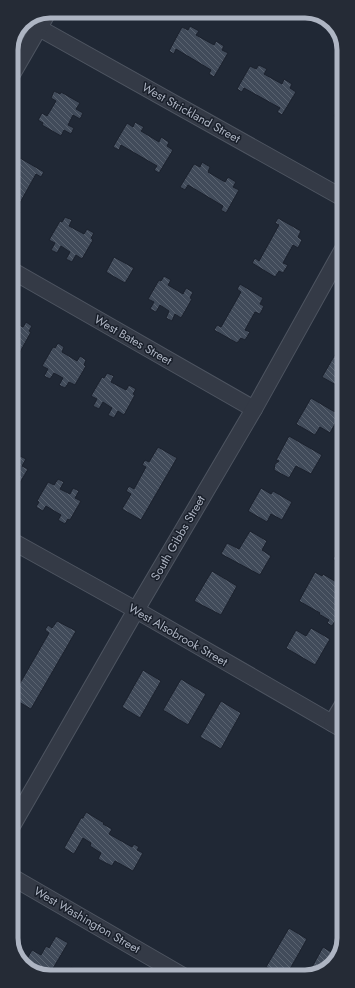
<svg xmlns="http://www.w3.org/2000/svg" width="355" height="988" viewBox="0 0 355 988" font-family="Jost,sans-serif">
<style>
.building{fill:url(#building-back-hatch);stroke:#1b212d}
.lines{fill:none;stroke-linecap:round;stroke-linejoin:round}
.street-casing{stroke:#4e5561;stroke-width:18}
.street{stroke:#343a46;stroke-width:16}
.labels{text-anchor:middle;stroke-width:3;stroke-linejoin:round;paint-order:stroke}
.street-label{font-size:12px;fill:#aeb5c3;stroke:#191f2a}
.rim{fill:none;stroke:#aeb5c3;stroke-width:5}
</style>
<defs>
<pattern id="building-back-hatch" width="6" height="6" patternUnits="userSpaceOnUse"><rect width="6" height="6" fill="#414b5a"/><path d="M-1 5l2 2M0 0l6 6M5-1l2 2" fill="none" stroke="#5a6370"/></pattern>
</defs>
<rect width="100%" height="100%" fill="#202835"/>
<g class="building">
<polygon points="190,26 199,31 196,35 214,45 216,41 224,46 222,50 228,53 214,77 209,74 211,70 176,49 174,54 169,51 182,27 188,30"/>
<polygon points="259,65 267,69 264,74 282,84 284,79 292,84 290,88 296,92 282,115 277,112 280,108 244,88 242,92 237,89 250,66 256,69"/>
<polygon points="54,91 60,94 61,92 80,103 76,109 83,113 80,119 73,115 68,125 74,128 71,134 64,130 61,136 42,125 43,123 38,120 42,113 47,116 56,101 51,98"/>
<polygon points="337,111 341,114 343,111 343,121 334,116"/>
<polygon points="135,122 144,127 141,131 159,142 161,137 169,142 167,146 173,150 159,173 154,170 157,166 121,145 119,150 113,147 127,123 133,127"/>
<polygon points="20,158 44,172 41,177 36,174 16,210 20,212 17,217 11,214 11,163 12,162 17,164"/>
<polygon points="202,162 210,167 208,172 225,182 228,177 236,182 233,187 239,190 226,213 221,210 223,206 188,185 185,190 180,187 194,164 200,167"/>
<polygon points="65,217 72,220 69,226 84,234 87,229 94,233 91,238 93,240 82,259 76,255 72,262 66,259 70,252 61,246 57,253 51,250 55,243 49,240 60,221 62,222"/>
<polygon points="278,218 301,231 298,237 302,240 298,248 293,245 283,263 288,265 283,273 279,271 275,277 252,263 255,258 259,261 279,225 275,223"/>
<polygon points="114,257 134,268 125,283 106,272"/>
<polygon points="164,276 171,280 168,285 183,294 186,288 193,292 190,298 192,299 181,318 175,314 172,321 166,318 169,311 160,305 156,312 150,309 154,302 148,299 159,280 161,281"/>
<polygon points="240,284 263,298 260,304 264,306 260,314 255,312 245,330 250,332 245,340 241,338 237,343 214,330 217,325 221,327 241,292 237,289"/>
<polygon points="11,321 23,327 26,322 32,326 29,331 31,332 20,352 14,348 12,353"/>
<polygon points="58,343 64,347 62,352 77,361 80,356 86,360 84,365 86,366 75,385 69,382 65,388 59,385 63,378 54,373 50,379 44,376 48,369 42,366 53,347 55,348"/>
<polygon points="343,347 343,389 322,377 336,353 339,355"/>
<polygon points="107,373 114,376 111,382 126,390 129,385 136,389 133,394 135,395 124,415 118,411 114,418 108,415 112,408 103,402 99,409 93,406 97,399 91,396 102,377 104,378"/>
<polygon points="311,398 340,415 330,433 320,427 315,435 296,424"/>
<polygon points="289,436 322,455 311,474 296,466 289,478 274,470 275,464 279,461 276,460"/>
<polygon points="158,447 177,458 141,520 122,509 131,494 126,491 129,486 134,489 146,467 142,465 145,460 149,462"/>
<polygon points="20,456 26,459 22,466 28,469 17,488 15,487 12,492 12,460 16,463"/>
<polygon points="58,479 64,482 60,489 70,494 73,488 79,491 75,498 81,501 70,520 68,519 65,524 58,520 61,515 46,506 43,511 36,507 39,502 37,501 48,482 54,485"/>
<polygon points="261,488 271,494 273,491 292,502 282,520 271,514 267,522 248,511"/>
<polygon points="250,531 267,541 262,550 271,556 260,575 221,554 227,543 239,549"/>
<polygon points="343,541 343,566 333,559"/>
<polygon points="212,571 237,586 221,615 194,601"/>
<polygon points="315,572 322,576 323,574 343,586 343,613 342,616 339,615 332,626 327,623 329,620 319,614 320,613 299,601"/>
<polygon points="57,621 76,631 31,709 12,698 17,690 12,688 15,683 19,685 49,633 45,630 48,625 52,628"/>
<polygon points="311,628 330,639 315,665 286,648 296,630 306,636"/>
<polygon points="143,670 161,681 140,718 122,707"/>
<polygon points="181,679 206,694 188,725 163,710"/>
<polygon points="221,701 241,713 221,749 200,737"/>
<polygon points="86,812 104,823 103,824 112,829 109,834 132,847 134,844 139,847 137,850 143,853 133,871 115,861 112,866 98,859 101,853 90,846 91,843 83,838 74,854 64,848 81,818 83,818"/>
<polygon points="289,928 307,939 286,976 281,976 278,974 277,976 273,976 272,975 274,971 266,967"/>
<polygon points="56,936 68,943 48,977 24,967 23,966 32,950 41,955 46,946 49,948"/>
<polygon points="323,947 338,956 336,962 315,976 307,976"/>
<polygon points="71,967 88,977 65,977"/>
</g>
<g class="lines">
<g class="street-casing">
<g id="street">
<polyline points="39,28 343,198"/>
<polyline points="11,76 48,12"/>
<polyline points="11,270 254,409"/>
<polyline points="12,541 136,610 344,730"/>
<polyline points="332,723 344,703"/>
<polyline points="12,826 136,610 254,409 343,249"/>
<polyline points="12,877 183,976"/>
</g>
</g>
<use href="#street" class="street"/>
</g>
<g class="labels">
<g class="street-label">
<text transform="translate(191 113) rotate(29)" y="4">West Strickland Street</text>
<text transform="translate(133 340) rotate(30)" y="4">West Bates Street</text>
<text transform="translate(178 538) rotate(-60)" y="4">South Gibbs Street</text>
<text transform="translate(178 635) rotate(30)" y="4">West Alsobrook Street</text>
<text transform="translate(87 920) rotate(30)" y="4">West Washington Street</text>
</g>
</g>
<path d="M0 0H355V988H0ZM50 18H305A32 32 0 0 1 337 50V938A32 32 0 0 1 305 970H50A32 32 0 0 1 18 938V50A32 32 0 0 1 50 18Z" fill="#252b36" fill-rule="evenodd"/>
<path class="rim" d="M50 18H305A32 32 0 0 1 337 50V938A32 32 0 0 1 305 970H50A32 32 0 0 1 18 938V50A32 32 0 0 1 50 18Z"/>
</svg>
